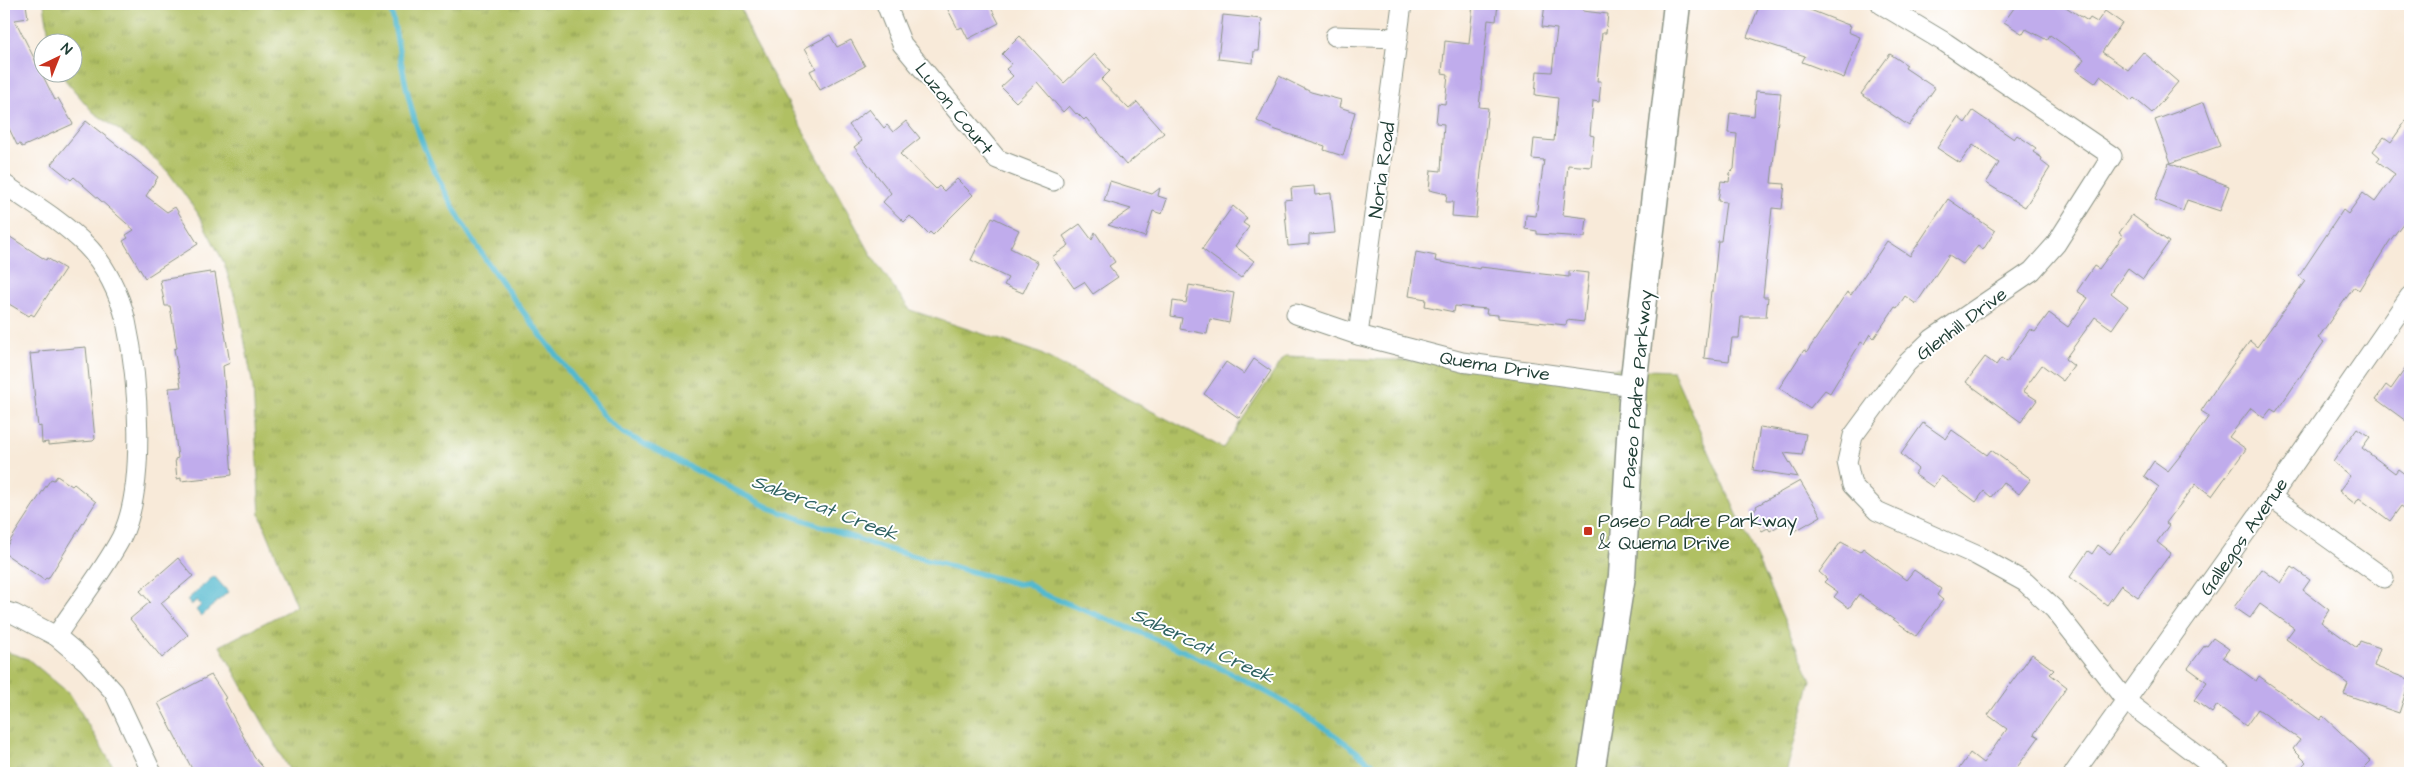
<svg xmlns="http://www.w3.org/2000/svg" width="2414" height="777" viewBox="0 0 2414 777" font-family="'Architects Daughter',sans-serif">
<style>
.grass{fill:url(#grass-tufts);stroke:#687e4c}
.water{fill:#52b9cf;stroke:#387b82}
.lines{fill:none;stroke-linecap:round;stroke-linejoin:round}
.stream{stroke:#52b9cf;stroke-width:5.5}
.building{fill:#c0acec}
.minor-casing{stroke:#8c9486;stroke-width:21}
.secondary-casing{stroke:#8c9486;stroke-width:29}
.minor{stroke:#fff;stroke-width:19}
.secondary{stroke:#fff;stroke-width:26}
.poi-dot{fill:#c8321e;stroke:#fff;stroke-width:2}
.labels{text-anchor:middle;stroke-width:4;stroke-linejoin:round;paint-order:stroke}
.street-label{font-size:19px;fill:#1f3d34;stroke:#fff}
.poi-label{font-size:19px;fill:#1f3d34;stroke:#fff;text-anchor:start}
.water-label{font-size:20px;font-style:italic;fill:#2e6262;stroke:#fff}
</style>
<defs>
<pattern id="grass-tufts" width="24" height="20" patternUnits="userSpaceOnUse" patternTransform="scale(1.25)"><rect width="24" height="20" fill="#b0c063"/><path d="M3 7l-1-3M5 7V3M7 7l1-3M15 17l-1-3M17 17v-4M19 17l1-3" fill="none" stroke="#8f9d52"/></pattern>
</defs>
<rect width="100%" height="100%" fill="#fff"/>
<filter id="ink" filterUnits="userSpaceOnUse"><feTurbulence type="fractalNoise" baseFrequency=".02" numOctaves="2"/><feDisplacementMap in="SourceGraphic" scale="10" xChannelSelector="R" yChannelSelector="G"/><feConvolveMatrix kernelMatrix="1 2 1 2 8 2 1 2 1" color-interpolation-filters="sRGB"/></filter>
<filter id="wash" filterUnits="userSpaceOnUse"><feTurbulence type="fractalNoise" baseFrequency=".0096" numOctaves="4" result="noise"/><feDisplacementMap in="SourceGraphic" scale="20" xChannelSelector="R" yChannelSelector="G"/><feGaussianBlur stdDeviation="1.12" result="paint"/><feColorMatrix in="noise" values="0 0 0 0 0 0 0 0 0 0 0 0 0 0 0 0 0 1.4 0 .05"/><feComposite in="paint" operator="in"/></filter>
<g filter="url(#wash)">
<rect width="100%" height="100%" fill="#f8ead9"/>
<g class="grass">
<polygon points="44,4 739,4 753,39 873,258 910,310 1037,352 1223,448 1285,356 1673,371 1811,680 1786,773 704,773 693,764 630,773 291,773 220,646 297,606 260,515 253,386 239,311 224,263 197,212 169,173 140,145 93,112 65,80 62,73 72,72 72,42 50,42"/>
<polygon points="4,651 28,659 70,694 117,773 4,773"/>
</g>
<polygon class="water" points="214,576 228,592 201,616 196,610 201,605 197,600 191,605 187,600"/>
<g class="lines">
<path class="stream" d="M390,4C400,51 406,102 424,147C466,249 540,332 606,419L623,433L770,508L880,547L1018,584L1027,583L1043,594C1163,641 1285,686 1382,773"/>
</g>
<g id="blocks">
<g class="building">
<polygon points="4,4 26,4 28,18 15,20 55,100 58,98 73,124 22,147 20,144 17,145 4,118"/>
<polygon points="945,4 989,4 999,23 968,39 962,27 958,29"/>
<polygon points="1473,4 1498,4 1496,21 1488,20 1479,107 1488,108 1476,218 1452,216 1453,202 1446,202 1447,194 1429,190 1431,170 1441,171 1444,124 1436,123 1438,103 1445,104 1448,74 1442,73 1445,41 1469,44"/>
<polygon points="1545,4 1584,4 1583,11 1608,14 1606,33 1602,33 1597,81 1601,81 1599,102 1593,101 1590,135 1594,136 1591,167 1568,165 1563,215 1587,218 1585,237 1537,234 1537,231 1525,229 1526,215 1536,216 1544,160 1532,159 1534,139 1554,141 1558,98 1535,95 1537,71 1552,72 1557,29 1542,27"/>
<polygon points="1760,4 1770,4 1785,9 1787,4 1795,4 1851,26 1848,32 1860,37 1844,78 1802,62 1805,56 1747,37"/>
<polygon points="2017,4 2061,4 2088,21 2090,18 2097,22 2105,11 2122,23 2102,52 2128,70 2143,52 2178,82 2152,113 2134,98 2131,101 2100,76 2095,83 2076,70 2084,59 2050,35 2047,40 2026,29 2023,34 2004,22"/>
<polygon points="1223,15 1262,19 1259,51 1254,51 1253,63 1218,59"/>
<polygon points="830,35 837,47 851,40 865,66 820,90 810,71 816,68 805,48"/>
<polygon points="1020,36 1064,83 1095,54 1110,71 1101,80 1129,109 1137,102 1164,133 1126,165 1086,118 1084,120 1077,113 1076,114 1069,106 1063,112 1037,82 1016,102 1001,87 1013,76 1006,69 1012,64 1002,54"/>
<polygon points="1890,54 1907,65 1905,68 1935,88 1909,126 1861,94"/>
<polygon points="1279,76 1311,92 1341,100 1339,107 1355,112 1343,156 1324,150 1325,146 1276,130 1257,121"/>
<polygon points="1756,91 1781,93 1771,183 1785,184 1782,209 1772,208 1763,297 1768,297 1766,317 1741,317 1739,338 1732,338 1729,361 1704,358 1711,291 1713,291 1718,241 1721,241 1726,202 1718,201 1721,181 1729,182 1730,173 1734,169 1737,134 1728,133 1730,113 1754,116"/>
<polygon points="2204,102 2220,146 2171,163 2155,120"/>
<polygon points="869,109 884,128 887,125 893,132 906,121 920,138 900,154 936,189 939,186 944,191 957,179 973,195 933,235 930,232 928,234 910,216 904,222 883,202 891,193 854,147 862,141 849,125"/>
<polygon points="1973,111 2014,139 2017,135 2036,148 2033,152 2042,158 2041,161 2050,168 2025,207 1986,183 1999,163 1973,145 1960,163 1937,148 1958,117 1965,123"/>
<polygon points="2410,115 2410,214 2389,242 2359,290 2354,287 2318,338 2324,342 2276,412 2271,409 2264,418 2251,408 2229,437 2246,449 2212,496 2196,484 2166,523 2169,525 2157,542 2171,553 2138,597 2121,585 2107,605 2070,577 2088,551 2092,554 2098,545 2110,554 2159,487 2144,476 2154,461 2168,471 2184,451 2209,416 2201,411 2220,382 2250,341 2257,347 2305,281 2299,276 2343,210 2348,214 2363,193 2375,202 2395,174 2377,161 2380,157 2373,151 2384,137 2391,142"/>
<polygon points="86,121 158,177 146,196 167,212 175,207 198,244 145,278 123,241 128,238 126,235 134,230 74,177 71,180 51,164"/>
<polygon points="2169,163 2229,186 2220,211 2187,200 2183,211 2155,200"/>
<polygon points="1110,181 1152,194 1160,188 1158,196 1167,199 1162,214 1153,211 1145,237 1108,225 1131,209 1104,201"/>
<polygon points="1314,186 1315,195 1331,193 1335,233 1309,235 1309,244 1288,246 1284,200 1292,199 1291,188"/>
<polygon points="1948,199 1995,231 1983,250 1978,246 1963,264 1949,255 1916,304 1905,296 1897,308 1895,307 1874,338 1870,334 1864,344 1861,342 1830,393 1825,390 1810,408 1779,388 1804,350 1807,352 1847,292 1851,295 1887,241 1910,256"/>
<polygon points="1233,206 1247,218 1243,223 1249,227 1235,246 1254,261 1241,278 1202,249"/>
<polygon points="2132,215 2169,242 2143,279 2128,268 2111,293 2128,306 2112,329 2095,317 2065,359 2074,366 2063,381 2042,365 2023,391 2037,400 2021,422 1966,382 1985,357 1996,365 2001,358 2007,362 2030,329 2035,332 2049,313 2068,327 2088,298 2077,291 2094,266 2099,269 2123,236 2119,233"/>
<polygon points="992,217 1019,230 1010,248 1038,262 1023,293 1004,285 1008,278 971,260"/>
<polygon points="1080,224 1092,240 1095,232 1115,262 1109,266 1118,277 1093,294 1084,282 1074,288 1052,257 1069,245 1063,236"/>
<polygon points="4,233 46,260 47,258 65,269 34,316 31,314 29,316 4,301"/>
<polygon points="1416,252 1436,256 1435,261 1480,269 1480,267 1569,277 1569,271 1589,273 1584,322 1567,320 1566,325 1498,318 1498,315 1486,314 1487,309 1455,306 1454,312 1425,306 1426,299 1409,296"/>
<polygon points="210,272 210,274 215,273 230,363 223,366 232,475 181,481 181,478 177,479 175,459 178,458 169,388 181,387 174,349 177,348 170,306 165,306 160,280"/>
<polygon points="1189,285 1234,293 1229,323 1210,319 1207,334 1180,329 1182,318 1171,316 1173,301 1186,303"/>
<polygon points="86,347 95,439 93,441 48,445 48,442 42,443 41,426 38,427 30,354 39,353 39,351"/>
<polygon points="1254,359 1271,371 1239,418 1204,394 1226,362 1244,374"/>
<polygon points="2410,362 2410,424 2376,399 2386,385 2391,389"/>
<polygon points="1923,423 1946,439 1952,430 1987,455 1991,450 2031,479 2019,494 2003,482 1991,497 1984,491 1976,502 1941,476 1933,487 1914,474 1918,469 1901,454"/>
<polygon points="1760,427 1806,434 1802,455 1784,453 1798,477 1753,470"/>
<polygon points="2357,428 2370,437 2362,448 2395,473 2398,469 2410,478 2410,512 2401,506 2390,521 2359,498 2355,504 2339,491 2350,476 2333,462"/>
<polygon points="57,476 72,486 74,484 96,502 48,579 46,578 44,580 4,553 4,550 44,489 51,479 54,480"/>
<polygon points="1800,481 1821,516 1795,531 1793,527 1791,528 1787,521 1770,531 1768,528 1762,531 1751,512 1757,508 1756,506"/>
<polygon points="1841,542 1860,552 1863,548 1906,580 1914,570 1941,589 1937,595 1943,600 1916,636 1859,594 1849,608 1834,597 1838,592 1824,582 1827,579 1819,572"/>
<polygon points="178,558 193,576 161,603 188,635 162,658 130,619 150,602 140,591"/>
<polygon points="2292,567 2310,580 2303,590 2329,610 2321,622 2357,648 2360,641 2380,648 2374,666 2410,680 2399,713 2344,694 2348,684 2286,639 2294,628 2260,604 2250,618 2234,607 2262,569 2281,583"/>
<polygon points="2213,638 2229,649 2223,657 2256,681 2259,676 2320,720 2323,716 2371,761 2359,773 2295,773 2306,762 2293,749 2300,740 2258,709 2246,726 2217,705 2212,713 2194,700 2207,682 2188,668 2205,645 2207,646"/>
<polygon points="2032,654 2054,670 2050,674 2067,687 2034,734 2039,737 2013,773 1956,773 1970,753 1983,763 2007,729 1988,715"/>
<polygon points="211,675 226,698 224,699 254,757 268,773 195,773 191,767 158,703"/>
</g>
</g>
</g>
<g filter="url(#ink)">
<use href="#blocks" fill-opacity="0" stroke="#8c9486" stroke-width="1"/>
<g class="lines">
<g class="minor-casing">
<g id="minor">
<polyline points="886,4 902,44 997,159 1053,181"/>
<polyline points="1881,4 1946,43 2112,156 2056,244 2032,271 1932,339 1906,364 1853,436 1847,462 1852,485 1877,511 1976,555 2025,582 2054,609 2126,701 2221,773"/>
<polyline points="1335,36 1398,38"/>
<path d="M4,184C31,203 62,221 86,245C105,264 120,295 126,321C138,376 147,487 121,538C103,572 77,604 56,636"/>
<polyline points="1296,314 1358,335 1462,362 1633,386"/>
<polyline points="1358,335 1402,4"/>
<polyline points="2271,497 2384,578"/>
<polyline points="4,611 14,614 56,636 87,662 114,692 152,773"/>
<polyline points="2074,773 2271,497 2410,296"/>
</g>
</g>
<g class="secondary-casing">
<polyline id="secondary" points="1591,773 1622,576 1633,386 1677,4"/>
</g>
<use href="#minor" class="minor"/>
<use href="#secondary" class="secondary"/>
</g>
</g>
<rect class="poi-dot" x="1583" y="526" width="10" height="10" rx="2.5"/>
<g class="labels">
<g class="street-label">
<text transform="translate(955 108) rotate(51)" y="7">Luzon Court</text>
<text transform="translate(1381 170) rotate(-82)" y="7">Noria Road</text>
<text transform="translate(1961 323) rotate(-37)" y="7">Glenhill Drive</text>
<text transform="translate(1495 365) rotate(9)" y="7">Quema Drive</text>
<text transform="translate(1636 389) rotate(-85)" y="7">Paseo Padre Parkway</text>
<text transform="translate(2243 536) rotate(-55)" y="7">Gallegos Avenue</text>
</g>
<g class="poi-label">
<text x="1598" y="527">Paseo Padre Parkway<tspan x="1598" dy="22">&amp; Quema Drive</tspan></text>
</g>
<g class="water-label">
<text transform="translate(825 507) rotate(21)" y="7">Sabercat Creek</text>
<text transform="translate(1203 645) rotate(25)" y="7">Sabercat Creek</text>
</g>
</g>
<rect width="2414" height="777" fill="none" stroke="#fff" stroke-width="20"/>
<g transform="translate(58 58) rotate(43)"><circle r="24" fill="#ffffff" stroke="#a5b1ae"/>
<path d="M0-4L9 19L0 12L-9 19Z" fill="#c8321e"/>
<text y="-8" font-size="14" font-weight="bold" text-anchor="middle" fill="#1f3d34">N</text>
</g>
</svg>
